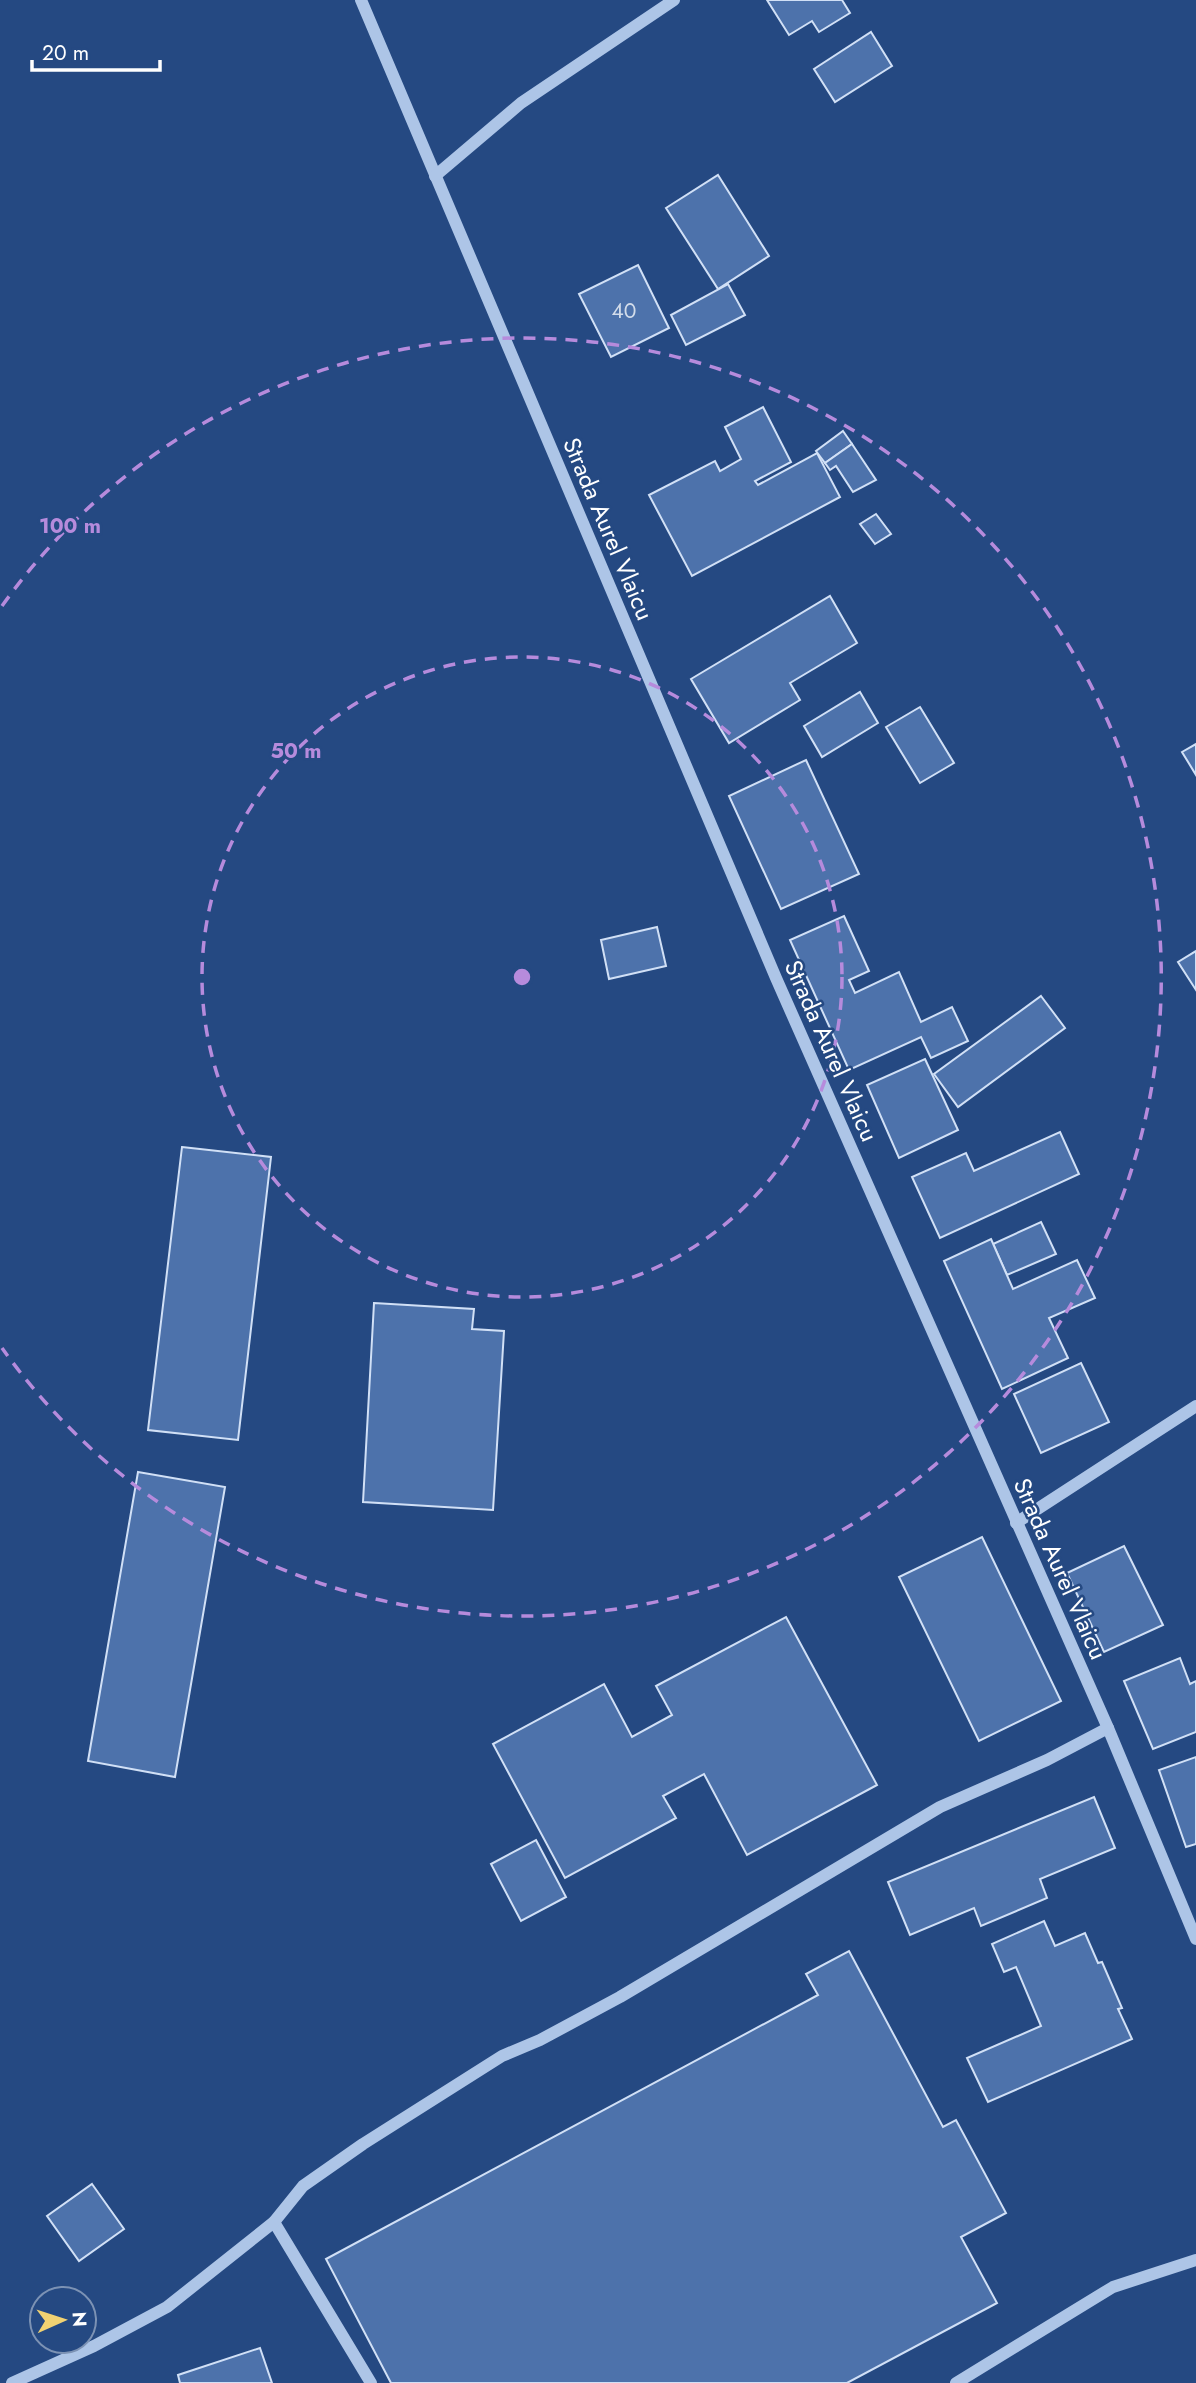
<svg xmlns="http://www.w3.org/2000/svg" width="1196" height="2383" viewBox="0 0 1196 2383" font-family="Jost,sans-serif">
<style>
.building{fill:#4d72ab;stroke:#d1e0f6;stroke-width:2}
.lines{fill:none;stroke-linecap:round;stroke-linejoin:round}
.minor{stroke:#adc5e7;stroke-width:12}
.ring{fill:none;stroke:#b68bdc;stroke-width:3.5;stroke-dasharray:12 9}
.labels{text-anchor:middle;stroke-width:5;stroke-linejoin:round;paint-order:stroke}
.number-label{font-size:21px;fill:#d2dcea}
.street-label{font-size:24px;fill:#fff;stroke:#254982}
.centre{fill:#b68bdc;stroke:#254982;stroke-width:3.5}
.ring-label{font-size:21px;text-anchor:middle;font-weight:bold;fill:#b68bdc;stroke:#254982;stroke-width:5;stroke-linejoin:round;paint-order:stroke}
</style>
<rect width="100%" height="100%" fill="#254982"/>
<g class="building">
<polygon points="767,0 842,0 850,13 819,32 812,21 789,35"/>
<polygon points="871,32 892,66 835,102 814,69"/>
<polygon points="718,175 769,256 718,289 666,208"/>
<polygon points="638,265 669,328 611,357 579,294"/>
<polygon points="728,284 745,315 686,345 671,315"/>
<polygon points="763,407 791,462 755,481 758,485 817,453 840,497 692,576 649,495 715,461 720,471 741,459 725,427"/>
<polygon points="843,431 852,444 825,463 816,451"/>
<polygon points="852,444 876,480 853,492 836,466 830,470 825,463"/>
<polygon points="876,514 891,534 875,544 860,524"/>
<polygon points="830,596 857,643 790,683 800,700 729,743 691,679"/>
<polygon points="860,692 878,723 822,757 804,726"/>
<polygon points="920,707 954,763 920,783 886,727"/>
<polygon points="1196,744 1196,775 1182,752"/>
<polygon points="806,760 859,874 781,909 729,796"/>
<polygon points="844,916 869,971 849,980 855,993 899,972 921,1022 952,1007 968,1041 931,1058 921,1037 849,1070 790,940"/>
<polygon points="657,927 666,966 609,979 601,940"/>
<polygon points="1196,951 1196,990 1178,962"/>
<polygon points="1041,996 1065,1028 958,1107 934,1074"/>
<polygon points="925,1059 958,1130 899,1158 867,1085"/>
<polygon points="1060,1132 1079,1174 940,1238 912,1177 966,1153 974,1171"/>
<polygon points="182,1147 271,1157 238,1440 148,1430"/>
<polygon points="1041,1222 1056,1254 1007,1275 993,1244"/>
<polygon points="991,1239 1013,1289 1077,1260 1095,1298 1049,1318 1068,1358 1002,1389 944,1261"/>
<polygon points="374,1303 474,1309 472,1329 504,1331 493,1510 363,1502"/>
<polygon points="1081,1363 1109,1422 1041,1453 1014,1394"/>
<polygon points="138,1472 225,1487 175,1777 88,1761"/>
<polygon points="982,1537 1061,1701 979,1741 899,1577"/>
<polygon points="1124,1546 1163,1625 1104,1652 1067,1573"/>
<polygon points="786,1617 877,1785 747,1855 704,1774 663,1796 676,1818 565,1878 493,1744 604,1684 632,1737 672,1715 656,1686"/>
<polygon points="1180,1658 1190,1684 1196,1681 1196,1732 1153,1749 1124,1681"/>
<polygon points="1196,1757 1196,1844 1186,1847 1159,1770"/>
<polygon points="1094,1797 1115,1848 1040,1879 1047,1898 981,1926 974,1908 910,1935 888,1882"/>
<polygon points="536,1840 566,1897 521,1921 491,1864"/>
<polygon points="1044,1921 1055,1946 1085,1933 1098,1963 1102,1962 1122,2008 1118,2009 1132,2039 988,2102 967,2058 1041,2026 1016,1967 1004,1972 992,1944"/>
<polygon points="849,1951 943,2127 956,2120 1006,2213 961,2237 997,2303 847,2383 391,2383 326,2259 818,1995 806,1974"/>
<polygon points="92,2184 124,2229 79,2261 47,2216"/>
<polygon points="260,2348 272,2383 180,2383 178,2375"/>
</g>
<g class="lines">
<g class="minor">
<polyline points="361,0 776,978 1108,1728 1196,1939"/>
<polyline points="435,176 521,103 674,0"/>
<polyline points="1016,1523 1196,1406"/>
<polyline points="274,2222 371,2383"/>
<polyline points="12,2383 94,2346 167,2307 274,2222 303,2186 363,2144 502,2056 540,2040 620,1997 940,1807 1047,1760 1108,1728"/>
<polyline points="956,2383 1113,2287 1196,2260"/>
</g>
</g>
<g class="ring">
<circle cx="522" cy="977" r="320"/>
<path d="M2 606A639 639 0 1 1 2 1348"/>
</g>
<g class="labels">
<g class="number-label">
<text x="624" y="318">40</text>
</g>
<g class="street-label">
<text transform="translate(608 529) rotate(67)" y="8">Strada Aurel Vlaicu</text>
<text transform="translate(831 1051) rotate(66)" y="8">Strada Aurel Vlaicu</text>
<text transform="translate(1060 1569) rotate(66)" y="8">Strada Aurel Vlaicu</text>
</g>
</g>
<circle cx="522" cy="977" r="10" class="centre"/>
<g class="ring-label">
<text x="70" y="533">100 m</text>
<text x="296" y="758">50 m</text>
</g>
<g transform="translate(63 2320) rotate(87)"><circle r="33" fill="#254982" stroke="#7c92b4" stroke-width="2"/>
<path d="M0-5L12 26L0 18L-12 26Z" fill="#f1d272"/>
<text y="-10" font-size="19" font-weight="bold" text-anchor="middle" fill="#ffffff">N</text>
</g>
<path d="M32 60v10h128v-10" fill="none" stroke="#ffffff" stroke-width="3.5"/>
<text x="42" y="60" font-size="21" fill="#ffffff" stroke="#254982" stroke-width="5" paint-order="stroke">20 m</text>
</svg>
